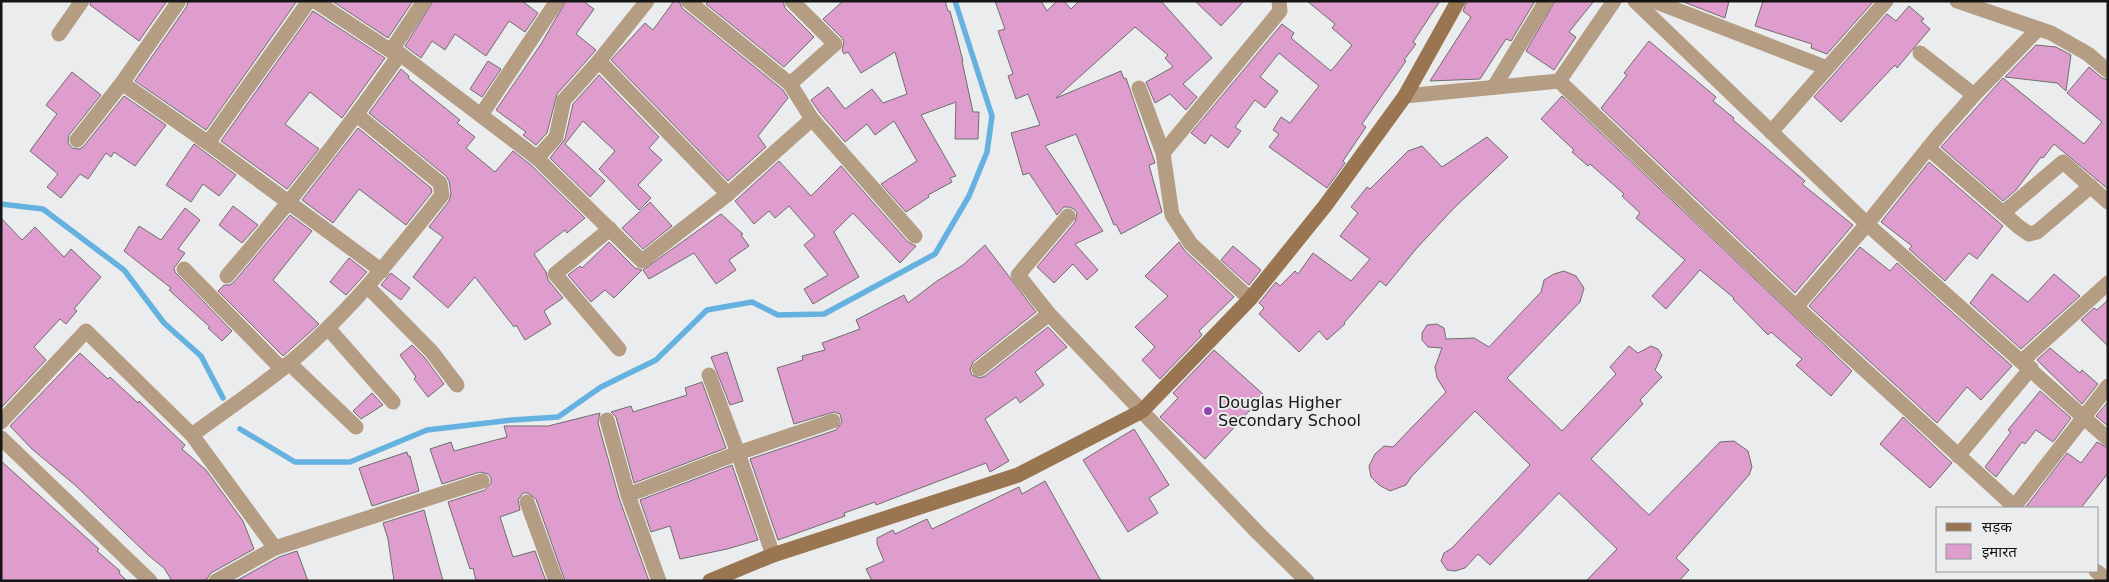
<svg xmlns="http://www.w3.org/2000/svg" width="2109" height="582" viewBox="0 0 2109 582" font-family="'DejaVu Sans','Noto Sans Devanagari',sans-serif">
<style>
.lines{fill:none;stroke-linecap:round;stroke-linejoin:round}
.stream{stroke:#65b1df;stroke-width:5.5}
.building{fill:#df9dce;stroke:#6e6e6e}
.street{stroke:#b59d84;stroke-width:15}
.secondary{stroke:#997651;stroke-width:15}
.poi-dot{fill:#9242b2;stroke:#ebeced;stroke-width:2}
.labels{text-anchor:middle;stroke-width:4;stroke-linejoin:round;paint-order:stroke}
.poi-label{font-size:16px;fill:#151515;stroke:#ebeced;text-anchor:start}
</style>
<rect width="100%" height="100%" fill="#ebeced"/>
<g class="lines">
<g class="stream">
<polyline points="1,204 43,209 124,270 164,323 201,356 223,398"/>
<polyline points="240,429 295,462 350,462 427,430 512,420 558,417 601,387 656,360 707,310 752,302 778,315 824,314 935,254 969,196 987,152 992,116 955,1"/>
</g>
</g>
<g class="building">
<polygon points="91,1 167,1 139,41 90,5"/>
<polygon points="188,1 297,1 206,130 135,81 187,6"/>
<polygon points="332,1 413,1 388,38"/>
<polygon points="433,1 522,1 538,13 525,32 509,21 486,56 455,34 445,50 432,41 421,58 405,46"/>
<polygon points="566,1 583,1 594,9 576,34 596,50 557,94 547,133 536,145 523,135 526,132 496,110 541,44"/>
<polygon points="674,1 679,1 682,8 783,90 788,98 758,136 766,147 728,181 611,60 645,23 653,30"/>
<polygon points="709,1 783,1 785,8 814,37 784,67 706,4"/>
<polygon points="843,1 945,1 948,11 950,11 963,61 962,61 973,112 979,112 978,139 955,139 956,102 921,115 956,176 950,178 952,182 928,195 929,197 906,212 881,184 917,161 894,121 875,135 867,124 845,142 820,113 811,100 828,87 845,109 872,89 883,103 907,94 895,52 861,73 848,52 844,54 842,50 844,42 842,38 823,19"/>
<polygon points="995,1 1041,1 1047,11 1057,1 1064,1 1071,9 1079,1 1161,1 1212,58 1183,84 1197,97 1186,110 1170,94 1155,103 1146,82 1173,67 1165,58 1168,55 1135,27 1056,98 1121,71 1124,79 1126,78 1155,163 1149,165 1162,212 1121,234 1116,224 1114,225 1076,134 1045,146 1103,231 1075,244 1098,270 1087,280 1073,264 1054,283 1037,267 1075,222 1077,213 1074,209 1069,207 1064,207 1057,215 1029,173 1023,175 1011,133 1040,125 1028,94 1016,99 1008,76 1013,74 998,31 1005,29"/>
<polygon points="1195,1 1244,1 1221,26"/>
<polygon points="1307,1 1440,1 1413,42 1416,44 1404,60 1406,61 1362,124 1366,127 1343,161 1345,163 1327,188 1269,147 1279,134 1273,130 1281,117 1290,123 1319,86 1279,53 1260,77 1278,91 1265,108 1255,100 1235,127 1241,131 1228,148 1211,135 1205,144 1191,133 1282,24 1294,33 1291,38 1331,71 1352,45 1332,28 1335,24"/>
<polygon points="1467,1 1535,1 1511,41 1506,39 1480,79 1430,81 1471,17 1463,11"/>
<polygon points="1555,1 1594,1 1569,32 1576,37 1554,70 1526,51"/>
<polygon points="1681,1 1729,1 1725,18"/>
<polygon points="1763,1 1872,1 1873,2 1827,54 1811,48 1812,44 1755,26"/>
<polygon points="1909,6 1924,19 1921,21 1930,29 1897,68 1895,65 1841,122 1814,97 1887,14 1896,21"/>
<polygon points="313,11 385,58 342,118 310,92 285,124 319,149 287,189 221,141"/>
<polygon points="1649,41 1716,97 1713,101 1734,118 1733,120 1805,181 1802,184 1853,225 1795,293 1601,108 1627,75 1624,73"/>
<polygon points="2036,45 2056,47 2071,55 2066,91 2057,83 2005,77"/>
<polygon points="488,61 501,69 482,97 470,89"/>
<polygon points="2089,67 2102,78 2108,80 2108,189 2054,144 2043,158 2041,157 2016,190 2003,201 1941,147 2003,78 2084,144 2102,122 2067,93"/>
<polygon points="401,69 409,76 408,78 460,120 457,123 475,137 466,148 495,172 513,151 531,165 585,218 567,233 565,230 534,254 546,272 548,280 563,298 544,311 551,324 525,340 516,325 514,327 475,277 448,308 413,277 443,237 429,227 449,201 451,194 449,181 446,176 369,113"/>
<polygon points="72,72 101,95 69,135 68,143 72,148 80,149 84,146 124,96 166,125 135,166 114,152 111,157 106,153 88,179 80,174 61,198 47,187 58,174 30,151 57,114 46,105"/>
<polygon points="599,75 659,137 649,148 662,160 638,185 651,198 639,210 599,169 615,151 583,121 565,144 605,181 590,197 550,158 565,139 573,104"/>
<polygon points="1562,96 1852,371 1831,396 1796,365 1802,359 1771,332 1768,335 1733,299 1734,298 1700,270 1666,309 1652,296 1685,260 1636,218 1640,213 1622,196 1624,194 1590,164 1588,166 1572,152 1574,150 1541,119"/>
<polygon points="358,128 431,188 432,192 406,225 359,189 333,223 302,200"/>
<polygon points="1487,137 1508,157 1454,208 1416,249 1386,286 1380,281 1344,323 1345,324 1327,340 1319,331 1299,352 1259,314 1264,308 1259,303 1276,282 1280,286 1295,271 1298,274 1313,253 1351,281 1370,259 1340,236 1358,213 1351,207 1367,187 1370,189 1408,151 1422,146 1442,167"/>
<polygon points="194,144 236,175 219,196 203,184 191,202 166,185"/>
<polygon points="779,161 811,196 841,166 908,242 916,246 900,263 853,213 834,232 859,277 813,304 804,289 828,275 804,245 815,236 789,206 775,218 769,211 754,224 735,201"/>
<polygon points="1929,162 2003,226 1977,259 1969,253 1945,281 1909,249 1912,246 1881,222"/>
<polygon points="650,202 672,226 643,249 622,228"/>
<polygon points="233,206 258,225 242,243 219,225"/>
<polygon points="185,208 200,220 178,249 185,253 174,268 175,272 232,331 222,341 208,328 210,327 169,290 171,288 124,251 139,226 161,240"/>
<polygon points="721,214 743,234 741,235 749,246 729,260 736,270 716,284 694,253 649,279 643,270"/>
<polygon points="290,215 312,231 273,280 319,324 283,356 218,291 224,285 230,285 234,282"/>
<polygon points="1,218 22,240 35,227 64,257 71,249 101,277 74,309 77,311 66,324 60,319 34,347 46,360 1,408"/>
<polygon points="609,242 635,268 642,270 614,298 605,290 591,302 568,275 580,266 582,268"/>
<polygon points="1179,242 1185,251 1234,297 1199,331 1202,335 1160,379 1142,360 1155,347 1135,327 1168,296 1145,276"/>
<polygon points="985,245 1036,312 973,362 970,370 972,375 980,378 985,376 1048,327 1067,347 1035,372 1044,385 1020,403 1016,397 985,419 1009,461 990,472 986,463 876,505 875,502 844,513 845,516 778,540 750,459 836,430 842,422 840,414 834,412 794,424 777,368 803,360 802,356 825,350 822,343 860,329 856,320 904,295 908,303 937,281 963,265"/>
<polygon points="1233,246 1261,270 1249,285 1221,260"/>
<polygon points="1860,247 1890,271 1897,263 2012,366 1981,400 1967,387 1937,423 1809,306"/>
<polygon points="349,258 367,272 346,295 330,282"/>
<polygon points="1564,271 1576,276 1584,288 1580,302 1507,378 1562,431 1616,374 1610,367 1629,346 1638,353 1651,346 1658,349 1662,355 1655,370 1662,377 1640,400 1643,404 1591,459 1649,515 1720,442 1734,441 1748,451 1752,467 1749,475 1676,558 1689,570 1679,581 1586,581 1617,549 1559,493 1490,565 1478,554 1465,568 1455,571 1447,570 1441,561 1444,553 1452,548 1530,465 1475,411 1412,476 1406,485 1390,491 1379,485 1371,477 1369,466 1375,454 1384,446 1393,447 1446,392 1437,378 1435,367 1442,348 1428,347 1422,340 1422,333 1427,325 1437,324 1444,328 1446,339 1474,338 1489,347 1541,292 1544,280 1554,274"/>
<polygon points="391,273 410,288 401,300 381,285"/>
<polygon points="1992,274 2028,302 2054,274 2080,296 2021,349 1970,303"/>
<polygon points="2108,300 2108,346 2081,320 2094,308 2097,310"/>
<polygon points="412,345 425,358 444,384 428,397 414,379 416,377 400,355"/>
<polygon points="2050,348 2080,373 2082,370 2098,384 2082,404 2037,360"/>
<polygon points="1214,350 1264,395 1205,459 1160,417 1178,398 1173,393"/>
<polygon points="727,352 743,401 730,405 711,357"/>
<polygon points="80,353 108,379 110,377 138,403 139,401 185,445 182,449 206,470 243,521 254,549 211,573 207,579 202,581 172,581 164,568 148,555 75,485 32,449 10,426"/>
<polygon points="702,382 726,448 634,483 616,417 611,412 631,406 633,412 687,395 685,388"/>
<polygon points="2040,391 2071,418 2053,442 2036,430 2025,444 2022,442 1996,477 1985,467 2011,432 2008,430"/>
<polygon points="372,393 383,405 361,419 353,411"/>
<polygon points="2108,402 2108,426 2096,416"/>
<polygon points="600,413 598,423 619,498 649,581 565,581 536,499 528,493 523,493 518,500 520,510 500,517 513,557 535,551 546,581 476,581 473,568 470,569 448,502 485,490 491,483 491,478 488,474 480,472 442,484 430,449 451,442 454,451 507,437 504,426 548,426"/>
<polygon points="1903,417 1952,463 1930,488 1880,444"/>
<polygon points="1134,429 1169,485 1149,498 1158,513 1128,532 1083,460"/>
<polygon points="2097,442 2108,448 2108,473 2081,508 2025,508 2067,453 2081,463"/>
<polygon points="407,452 408,456 410,456 419,491 372,506 359,468"/>
<polygon points="1,461 99,549 97,551 120,571 119,573 127,581 1,581"/>
<polygon points="732,465 758,540 727,549 680,559 670,526 651,532 640,500"/>
<polygon points="1045,481 1101,581 872,581 866,569 884,561 877,544 877,538 893,530 895,534 927,519 932,529 1019,487 1022,494"/>
<polygon points="424,510 443,581 394,581 388,539 383,523"/>
<polygon points="297,551 308,581 236,581 279,557"/>
</g>
<g class="lines">
<g class="street">
<polyline points="315,1 391,51 400,54 537,158 642,261 728,194 812,119"/>
<polyline points="688,1 790,84 812,119 915,236"/>
<polyline points="1635,1 1867,224 2108,439"/>
<polyline points="1654,1 1827,68"/>
<polyline points="1957,1 2051,33 2088,54 2108,71"/>
<polyline points="59,34 82,1"/>
<polyline points="391,51 424,1"/>
<polyline points="1920,53 1974,95"/>
<polyline points="599,61 728,194"/>
<polyline points="1559,81 1796,307 2016,508"/>
<polyline points="122,83 208,143 382,271"/>
<polyline points="790,84 835,44 792,1"/>
<polyline points="1494,87 1546,1"/>
<polyline points="1139,88 1163,153 1172,215 1191,244 1250,299"/>
<polyline points="1405,96 1559,81 1614,1"/>
<polyline points="481,115 557,1"/>
<polyline points="1771,132 1886,1"/>
<polyline points="77,140 122,83 179,1"/>
<polyline points="208,143 309,1"/>
<polyline points="1928,148 2019,227 2029,234 2037,232 2091,186"/>
<polyline points="1163,153 1280,11 1279,1"/>
<polyline points="537,158 556,137 564,100 599,61 647,1"/>
<polyline points="2003,213 2063,162 2108,202"/>
<polyline points="1068,216 1018,275 1049,314 1258,533 1307,581"/>
<polyline points="610,229 555,274 619,349"/>
<polyline points="184,269 282,369"/>
<path d="M227,276C288,205 346,131 400,54"/>
<polyline points="367,286 432,352 457,385"/>
<polyline points="1796,307 1867,224 1938,136 1974,95 2038,29"/>
<polyline points="328,328 393,402"/>
<polyline points="2022,361 2108,283"/>
<polyline points="289,363 356,427"/>
<polyline points="979,369 1049,314"/>
<polyline points="709,375 738,453 773,555"/>
<polyline points="607,420 628,495 659,581"/>
<polyline points="1,422 86,331 192,435 275,548"/>
<path d="M192,435C222,413 253,392 282,369C344,319 393,257 442,195L440,183L357,115"/>
<polyline points="1,438 150,581"/>
<polyline points="1958,456 2031,368"/>
<polyline points="628,495 738,453 833,421"/>
<polyline points="527,502 556,581"/>
<polyline points="2014,507 2108,386"/>
<polyline points="2096,571 2108,580"/>
<polyline points="216,581 275,548 482,481"/>
</g>
<polyline class="secondary" points="710,581 773,555 1018,475 1142,411 1250,299 1325,206 1405,96 1458,1"/>
</g>
<circle class="poi-dot" cx="1208" cy="411" r="5"/>
<g class="labels">
<g class="poi-label">
<text x="1218" y="408">Douglas Higher<tspan x="1218" dy="18">Secondary School</tspan></text>
</g>
</g>
<rect width="2109" height="582" fill="none" stroke="#151515" stroke-width="5"/>
<rect x="1936" y="507" width="162" height="65" fill="#ebeced" stroke="#959697"/>
<rect x="1946" y="523" width="25" height="8" fill="#997651" stroke="#959697"/>
<text x="1982" y="532" font-size="15" fill="#151515">सड़क</text>
<rect x="1946" y="544" width="25" height="15" fill="#df9dce" stroke="#959697"/>
<text x="1982" y="557" font-size="15" fill="#151515">इमारत</text>
</svg>
